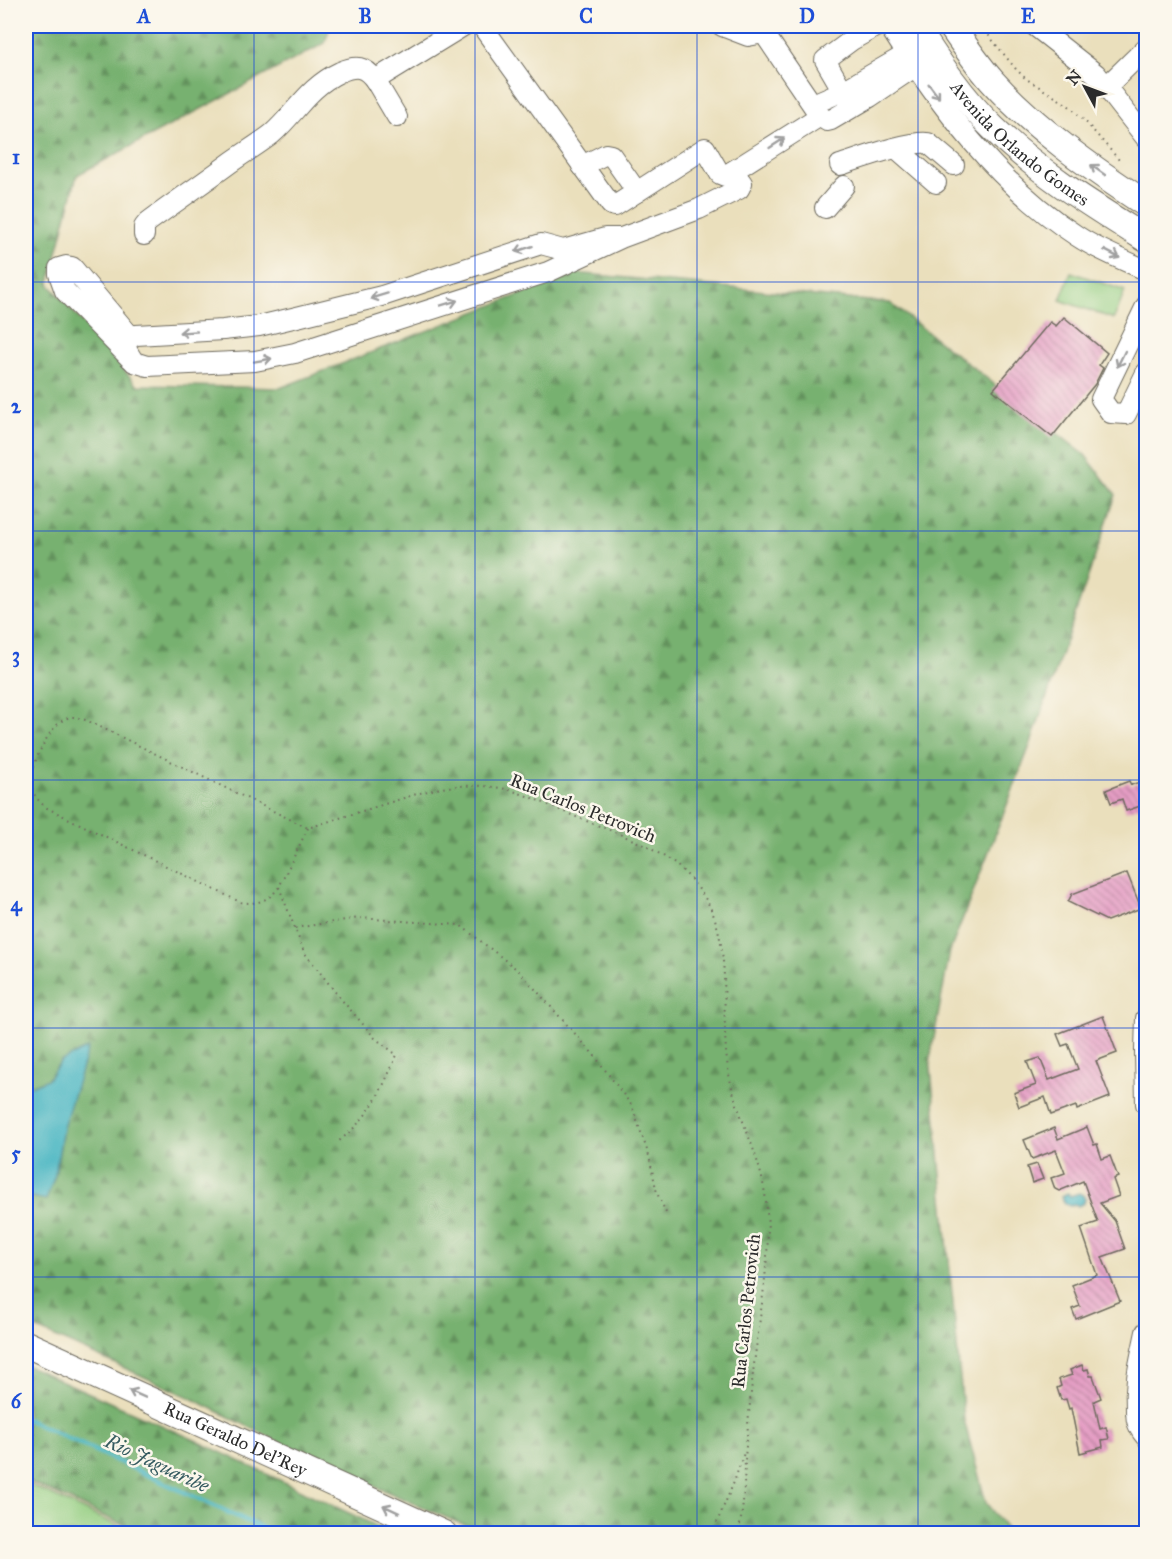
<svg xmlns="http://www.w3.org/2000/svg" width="1172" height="1559" viewBox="0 0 1172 1559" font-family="'IM FELL Great Primer',serif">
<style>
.forest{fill:url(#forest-firs);stroke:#516e4e;stroke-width:1.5}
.pitch{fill:#94ce82;stroke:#607c56;stroke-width:1.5}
.water{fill:#47b5c2;stroke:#397076;stroke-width:1.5}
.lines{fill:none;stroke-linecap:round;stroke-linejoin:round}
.stream{stroke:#47b5c2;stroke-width:4.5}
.building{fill:url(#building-back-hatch)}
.minor-casing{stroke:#6e6a5e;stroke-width:22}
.major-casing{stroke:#6e6a5e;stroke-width:28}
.path{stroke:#6e6a5e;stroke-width:2;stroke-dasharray:1.5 4.5;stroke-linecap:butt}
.minor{stroke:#fff;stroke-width:20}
.major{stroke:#fff;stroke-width:26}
.oneway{stroke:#a0a0a0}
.grid{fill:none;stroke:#1d4ed8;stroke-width:1.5;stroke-opacity:0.55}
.labels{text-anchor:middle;stroke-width:5;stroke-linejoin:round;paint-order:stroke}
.street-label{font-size:18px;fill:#2b2b2b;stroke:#fbf7ec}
.water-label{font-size:20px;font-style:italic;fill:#355b60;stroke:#fbf7ec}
.neatline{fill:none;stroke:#1d4ed8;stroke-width:2}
.grid-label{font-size:20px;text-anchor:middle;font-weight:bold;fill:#1d4ed8}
</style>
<defs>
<pattern id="forest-firs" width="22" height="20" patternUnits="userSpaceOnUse" patternTransform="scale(1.5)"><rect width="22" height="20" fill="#77b170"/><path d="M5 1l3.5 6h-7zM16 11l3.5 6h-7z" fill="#62905c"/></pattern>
<pattern id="building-back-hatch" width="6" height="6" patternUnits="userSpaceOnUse" patternTransform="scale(1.5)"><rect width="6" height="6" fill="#e59dc4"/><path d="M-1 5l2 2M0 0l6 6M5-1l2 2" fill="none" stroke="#ba809f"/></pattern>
</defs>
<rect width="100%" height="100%" fill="#fbf7ec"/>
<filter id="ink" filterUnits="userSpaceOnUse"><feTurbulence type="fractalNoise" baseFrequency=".0167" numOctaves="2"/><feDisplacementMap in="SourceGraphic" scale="12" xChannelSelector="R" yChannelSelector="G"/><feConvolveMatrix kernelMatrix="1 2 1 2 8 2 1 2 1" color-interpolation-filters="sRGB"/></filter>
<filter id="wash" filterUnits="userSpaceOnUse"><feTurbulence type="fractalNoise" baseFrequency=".008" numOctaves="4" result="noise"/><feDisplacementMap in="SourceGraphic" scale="24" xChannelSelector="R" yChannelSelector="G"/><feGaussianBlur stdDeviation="1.35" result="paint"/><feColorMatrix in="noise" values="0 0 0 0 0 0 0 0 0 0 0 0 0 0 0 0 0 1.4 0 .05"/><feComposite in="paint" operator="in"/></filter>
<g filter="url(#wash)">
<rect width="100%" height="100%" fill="#eadfbc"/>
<g class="forest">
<polygon points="26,26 330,26 325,43 77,175 49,284 137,385 280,388 575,273 890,303 1085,455 1116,495 1031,743 950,951 930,1059 964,1420 986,1503 1010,1533 490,1533 457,1522 321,1463 187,1396 26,1324 26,1196 46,1200 55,1175 63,1128 61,1061 48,1079 31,1086 26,1082"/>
<polygon points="26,1365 195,1440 391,1533 140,1533 26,1480"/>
</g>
<g class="pitch">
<polygon points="1071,272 1125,291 1114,319 1060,300"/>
<polygon points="26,1483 133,1533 26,1533"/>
</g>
<g class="water">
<polygon points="88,1048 63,1128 55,1175 46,1200 26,1196 26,1082 31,1086 48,1079 61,1061"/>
<polygon points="1068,1193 1070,1196 1079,1193 1083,1195 1085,1199 1084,1203 1078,1206 1075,1204 1070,1206 1065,1204 1061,1196"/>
</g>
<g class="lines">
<polyline class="stream" points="26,1419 275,1534"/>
</g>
<g id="blocks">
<g class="building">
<polygon points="1064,317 1107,353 1099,365 1103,368 1095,384 1052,437 993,390 1050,322 1056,326"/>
<polygon points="1129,781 1131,785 1140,782 1144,795 1140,798 1143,805 1126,811 1122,799 1111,803 1106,790"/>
<polygon points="1127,873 1141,908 1107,921 1068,902 1072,894"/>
<polygon points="1103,1016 1117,1053 1096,1061 1110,1097 1077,1110 1076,1106 1051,1115 1045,1097 1019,1107 1014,1093 1036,1085 1027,1062 1040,1058 1049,1080 1078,1069 1068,1044 1062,1046 1057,1034"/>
<polygon points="1087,1127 1094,1145 1097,1144 1102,1159 1110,1156 1118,1177 1113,1179 1119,1196 1100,1203 1115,1221 1125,1249 1102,1257 1120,1301 1076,1319 1072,1309 1080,1306 1072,1285 1097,1275 1081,1228 1098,1222 1083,1181 1059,1191 1055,1189 1051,1178 1065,1173 1056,1150 1032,1159 1024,1140 1054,1128 1058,1139"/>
<polygon points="1037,1164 1043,1179 1032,1183 1027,1167"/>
<polygon points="1082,1365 1084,1370 1088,1369 1090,1376 1093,1376 1101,1398 1094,1401 1100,1429 1106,1427 1109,1439 1102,1440 1103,1447 1080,1453 1071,1408 1069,1409 1066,1399 1061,1400 1057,1388 1061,1386 1059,1379 1072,1375 1070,1370"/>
</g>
</g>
</g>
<g filter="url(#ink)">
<use href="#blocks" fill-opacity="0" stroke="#6e6a5e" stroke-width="1.5"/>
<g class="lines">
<g class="minor-casing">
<g id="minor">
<polyline points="482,26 611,205 615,206 705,148 720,174 725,176 820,116"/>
<polyline points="722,26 748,36 764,33"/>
<polyline points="759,26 820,116 827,121 831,120 870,97 916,66"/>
<path d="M889,26C939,105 997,184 1077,236C1098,250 1123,260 1146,270"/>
<polyline points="1035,26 1096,74 1146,138"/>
<polyline points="1106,87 1146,48"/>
<polyline points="850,102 843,91 907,54"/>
<polyline points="813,104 843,91 825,60 852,40 877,26"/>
<polyline points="397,117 375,80 463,26"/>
<polyline points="896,148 936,183"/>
<path d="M840,165C859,159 911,140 928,143L954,165"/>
<polyline points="582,166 606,154 611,155 637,192"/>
<polyline points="825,208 844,186"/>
<path d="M144,235V227L148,222C175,202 203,183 230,163C244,153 259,144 272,134C296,113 308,87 340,72C356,65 365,66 375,80"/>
<path d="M621,238H605L563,250L541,244L382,296L297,317L259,326L223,330L136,335C120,343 127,351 134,362L147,366L255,361L295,353L548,272L621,238L699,209L739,189L742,183L733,171"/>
<polyline points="1146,306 1101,399 1111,413 1126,414 1146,373"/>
<polyline points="130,358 65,291 59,274 59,268 66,266 72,267 131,337"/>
<polyline points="1146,1018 1145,1050 1146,1104"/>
<path d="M1140,1399C1133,1413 1136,1426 1146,1437"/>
<path d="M1136,1411C1134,1381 1140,1361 1146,1332"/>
</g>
</g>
<g class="major-casing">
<g id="major">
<path id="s1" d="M915,26C938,62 962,98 993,128C1038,172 1093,206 1146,239"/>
<path d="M951,26C964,45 977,64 992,81C1034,128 1094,170 1146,204"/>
<path id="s2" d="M26,1344L444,1534"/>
</g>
</g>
<g class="path">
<polyline points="981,26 1015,68 1025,78 1068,105 1084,120 1120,161"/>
<path d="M308,828L279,887C269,901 256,905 240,902L47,808C39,802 33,795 31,785C29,768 49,726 65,719C73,715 80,718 88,721L308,828C336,819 363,811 391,802C414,795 435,787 459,786C477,785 496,786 513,791C532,797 550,806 569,814C605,829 645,841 676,865C689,875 703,893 710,907C733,955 719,1022 729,1074C736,1113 757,1148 764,1188C773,1237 764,1285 758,1334C753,1368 750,1402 747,1436C743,1469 746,1502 738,1534"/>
<path d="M279,887L304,952L340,998L375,1038L397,1055C381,1091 371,1116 339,1141"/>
<polyline points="295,928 359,918 460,925 519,971 594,1055 632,1106 649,1156 657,1193 667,1215"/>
<polyline points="714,1530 722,1534"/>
<polyline points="712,1534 734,1482 744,1453"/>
</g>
<use href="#minor" class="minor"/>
<use href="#major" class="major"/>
</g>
<defs><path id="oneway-shaft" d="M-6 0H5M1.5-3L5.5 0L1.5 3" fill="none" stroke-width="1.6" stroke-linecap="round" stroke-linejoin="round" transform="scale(1.5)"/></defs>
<g class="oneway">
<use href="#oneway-shaft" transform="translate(934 91) rotate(53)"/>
<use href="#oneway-shaft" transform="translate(777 143) rotate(-33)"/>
<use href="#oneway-shaft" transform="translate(1098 170) rotate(-145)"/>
<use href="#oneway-shaft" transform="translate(524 249) rotate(162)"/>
<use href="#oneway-shaft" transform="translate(1112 254) rotate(27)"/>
<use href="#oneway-shaft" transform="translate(379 296) rotate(163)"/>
<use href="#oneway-shaft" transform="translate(449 303) rotate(-17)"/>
<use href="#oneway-shaft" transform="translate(188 332) rotate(177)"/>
<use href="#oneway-shaft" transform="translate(1121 359) rotate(116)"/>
<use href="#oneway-shaft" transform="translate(263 360) rotate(-10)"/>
<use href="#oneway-shaft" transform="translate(137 1394) rotate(-156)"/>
<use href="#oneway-shaft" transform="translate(391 1509) rotate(-155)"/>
</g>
</g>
<path class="grid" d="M254,26V1534M475,26V1534M697,26V1534M918,26V1534M26,282H1146M26,531H1146M26,780H1146M26,1028H1146M26,1277H1146"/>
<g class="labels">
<g class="street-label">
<text dy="6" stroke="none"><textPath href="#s1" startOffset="159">Avenida Orlando Gomes</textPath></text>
<text transform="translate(583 808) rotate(22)" y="6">Rua Carlos Petrovich</text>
<text transform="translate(746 1311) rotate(-84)" y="6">Rua Carlos Petrovich</text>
<text dy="6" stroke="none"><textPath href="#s2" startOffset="230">Rua Geraldo Del'Rey</textPath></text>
</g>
<g class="water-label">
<text transform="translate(157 1463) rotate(25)" y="7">Rio Jaguaribe</text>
</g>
</g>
<rect width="1172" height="1559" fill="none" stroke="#fbf7ec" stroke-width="66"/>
<g transform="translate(1085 87) rotate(311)" stroke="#fbf7ec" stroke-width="4.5" paint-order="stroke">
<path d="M0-4.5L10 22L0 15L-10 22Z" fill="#2b2b2b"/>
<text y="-9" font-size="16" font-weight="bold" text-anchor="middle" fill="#2b2b2b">N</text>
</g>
<rect x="33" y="33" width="1106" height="1493" class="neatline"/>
<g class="grid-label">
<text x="144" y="23">A</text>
<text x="365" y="23">B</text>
<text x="586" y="23">C</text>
<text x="807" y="23">D</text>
<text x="1028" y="23">E</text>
<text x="16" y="164">1</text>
<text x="16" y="413">2</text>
<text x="16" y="662">3</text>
<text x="16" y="911">4</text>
<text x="16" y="1160">5</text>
<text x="16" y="1408">6</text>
</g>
</svg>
